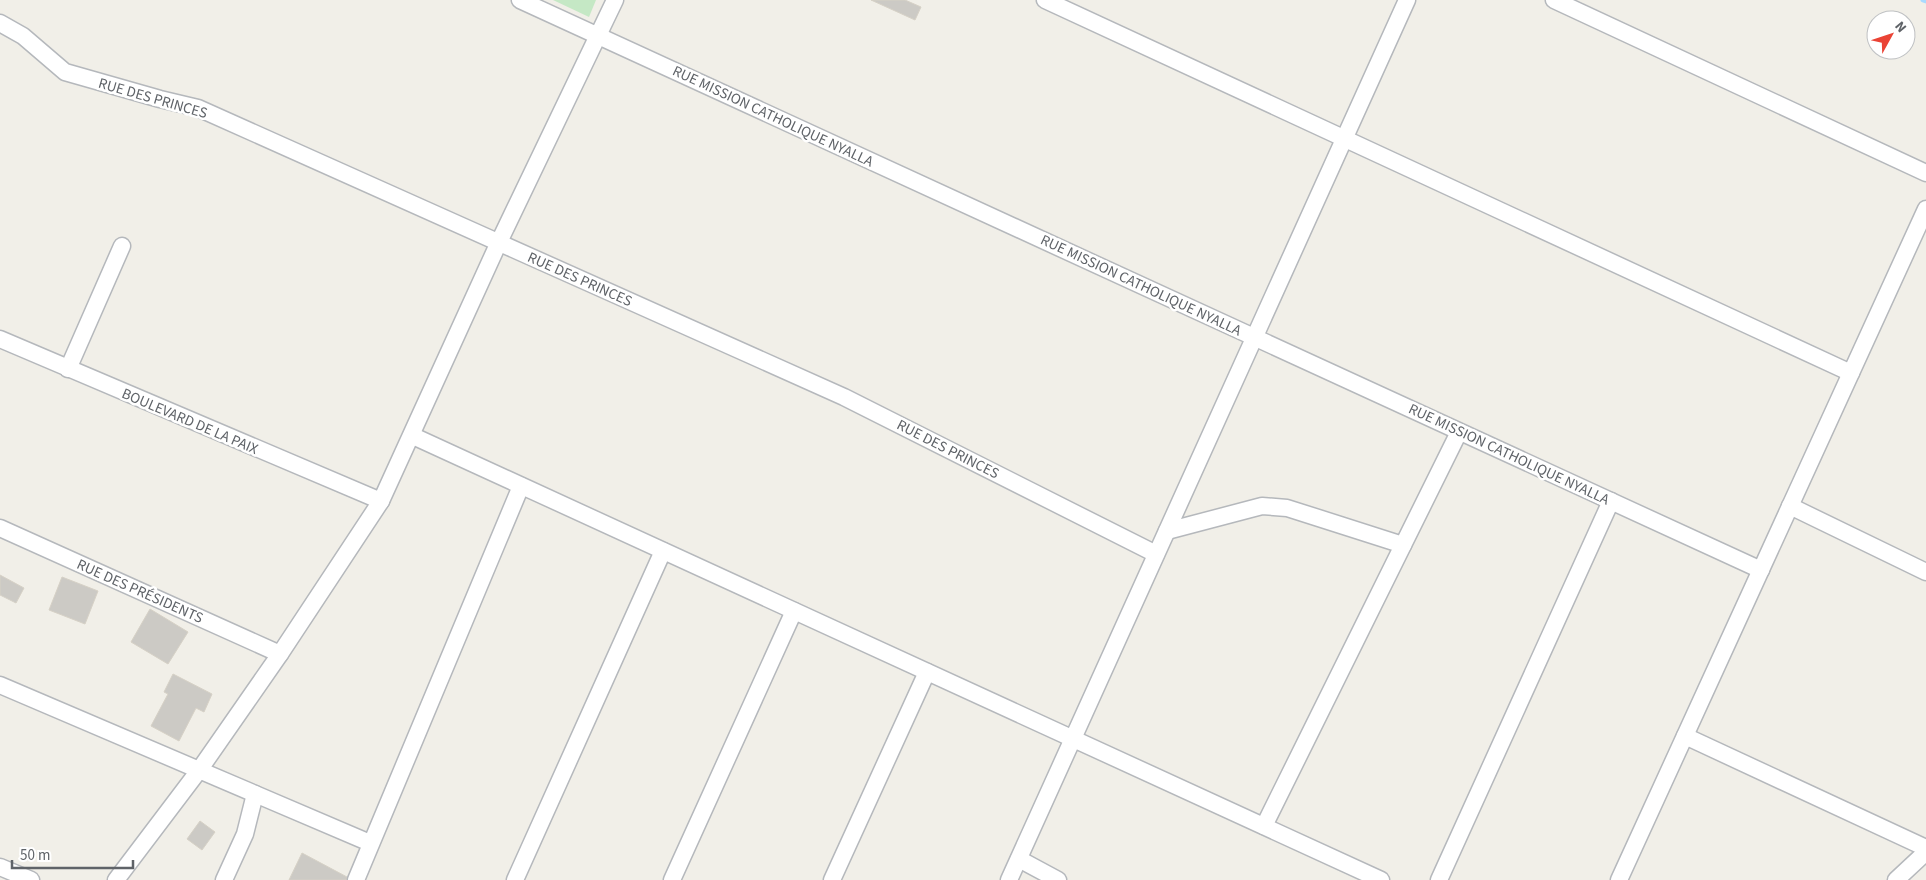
<svg xmlns="http://www.w3.org/2000/svg" width="1926" height="880" viewBox="0 0 1926 880" font-family="'Source Sans 3',sans-serif">
<style>
.green{fill:#c5e8c5}
.lines{fill:none;stroke-linecap:round;stroke-linejoin:round}
.stream{stroke:#aadaff;stroke-width:5}
.building{fill:#cccac5;stroke:#d6d1c6}
.minor-casing{stroke:#b5b8bc;stroke-width:19}
.minor{stroke:#fff;stroke-width:16}
.labels{text-anchor:middle;stroke-width:5;stroke-linejoin:round;paint-order:stroke}
.street-label{font-size:15px;fill:#5f6368;stroke:#fff}
</style>
<rect width="100%" height="100%" fill="#f1efe8"/>
<polygon class="green" points="553,0 596,0 589,17"/>
<g class="lines">
<polyline class="stream" points="1923,0 1926,1"/>
</g>
<g class="building">
<polygon points="871,0 905,0 921,7 915,20"/>
<polygon points="0,575 24,588 16,603 0,595"/>
<polygon points="62,577 98,591 85,624 49,610"/>
<polygon points="150,609 188,632 168,664 131,642"/>
<polygon points="173,674 212,694 204,712 196,708 179,741 151,726 168,694 164,692"/>
<polygon points="200,821 215,832 202,850 187,839"/>
<polygon points="302,853 347,877 346,880 289,880"/>
</g>
<g class="lines">
<g class="minor-casing">
<g id="minor">
<polyline points="520,0 1761,570"/>
<polyline points="1045,0 1851,373"/>
<polyline points="1554,0 1926,173"/>
<polyline points="0,23 23,36 65,72 160,99 198,108 844,397 1156,554"/>
<polyline points="0,339 381,501"/>
<polyline points="68,369 122,246"/>
<polyline points="413,436 1381,880"/>
<polyline points="1790,506 1926,572"/>
<polyline points="0,528 280,654"/>
<polyline points="1167,531 1262,506 1287,508 1403,545"/>
<polyline points="0,685 370,843"/>
<polyline points="1685,736 1926,848"/>
<polyline points="1264,826 1459,432"/>
<polyline points="1019,859 1058,880"/>
<polyline points="0,867 31,880"/>
<polyline points="116,880 200,769 280,654 381,501 499,242 615,0"/>
<polyline points="224,880 245,834 255,794"/>
<polyline points="356,880 521,486"/>
<polyline points="515,880 663,551"/>
<polyline points="672,880 794,611"/>
<polyline points="832,880 927,672"/>
<polyline points="1009,880 1407,0"/>
<polyline points="1439,880 1611,501"/>
<polyline points="1619,880 1926,209"/>
<polyline points="1896,880 1926,852"/>
</g>
</g>
<use href="#minor" class="minor"/>
</g>
<g class="labels">
<g class="street-label">
<text transform="translate(153 98) rotate(16)" y="5">RUE DES PRINCES</text>
<text transform="translate(773 116) rotate(25)" y="5">RUE MISSION CATHOLIQUE NYALLA</text>
<text transform="translate(580 279) rotate(24)" y="5">RUE DES PRINCES</text>
<text transform="translate(1141 285) rotate(25)" y="5">RUE MISSION CATHOLIQUE NYALLA</text>
<text transform="translate(190 421) rotate(23)" y="5">BOULEVARD DE LA PAIX</text>
<text transform="translate(948 449) rotate(27)" y="5">RUE DES PRINCES</text>
<text transform="translate(1509 454) rotate(25)" y="5">RUE MISSION CATHOLIQUE NYALLA</text>
<text transform="translate(140 591) rotate(24)" y="5">RUE DES PRÉSIDENTS</text>
</g>
</g>
<g transform="translate(1891 35) rotate(50)"><circle r="24" fill="#ffffff" stroke="#bfc1c3"/>
<path d="M0-4L9 19L0 12L-9 19Z" fill="#ea4335"/>
<text y="-8" font-size="14" font-weight="bold" text-anchor="middle" fill="#5f6368">N</text>
</g>
<path d="M12 860v8h121v-8" fill="none" stroke="#5f6368" stroke-width="2.5"/>
<text x="20" y="860" font-size="15" fill="#5f6368" stroke="#ffffff" stroke-width="4" paint-order="stroke">50 m</text>
</svg>
